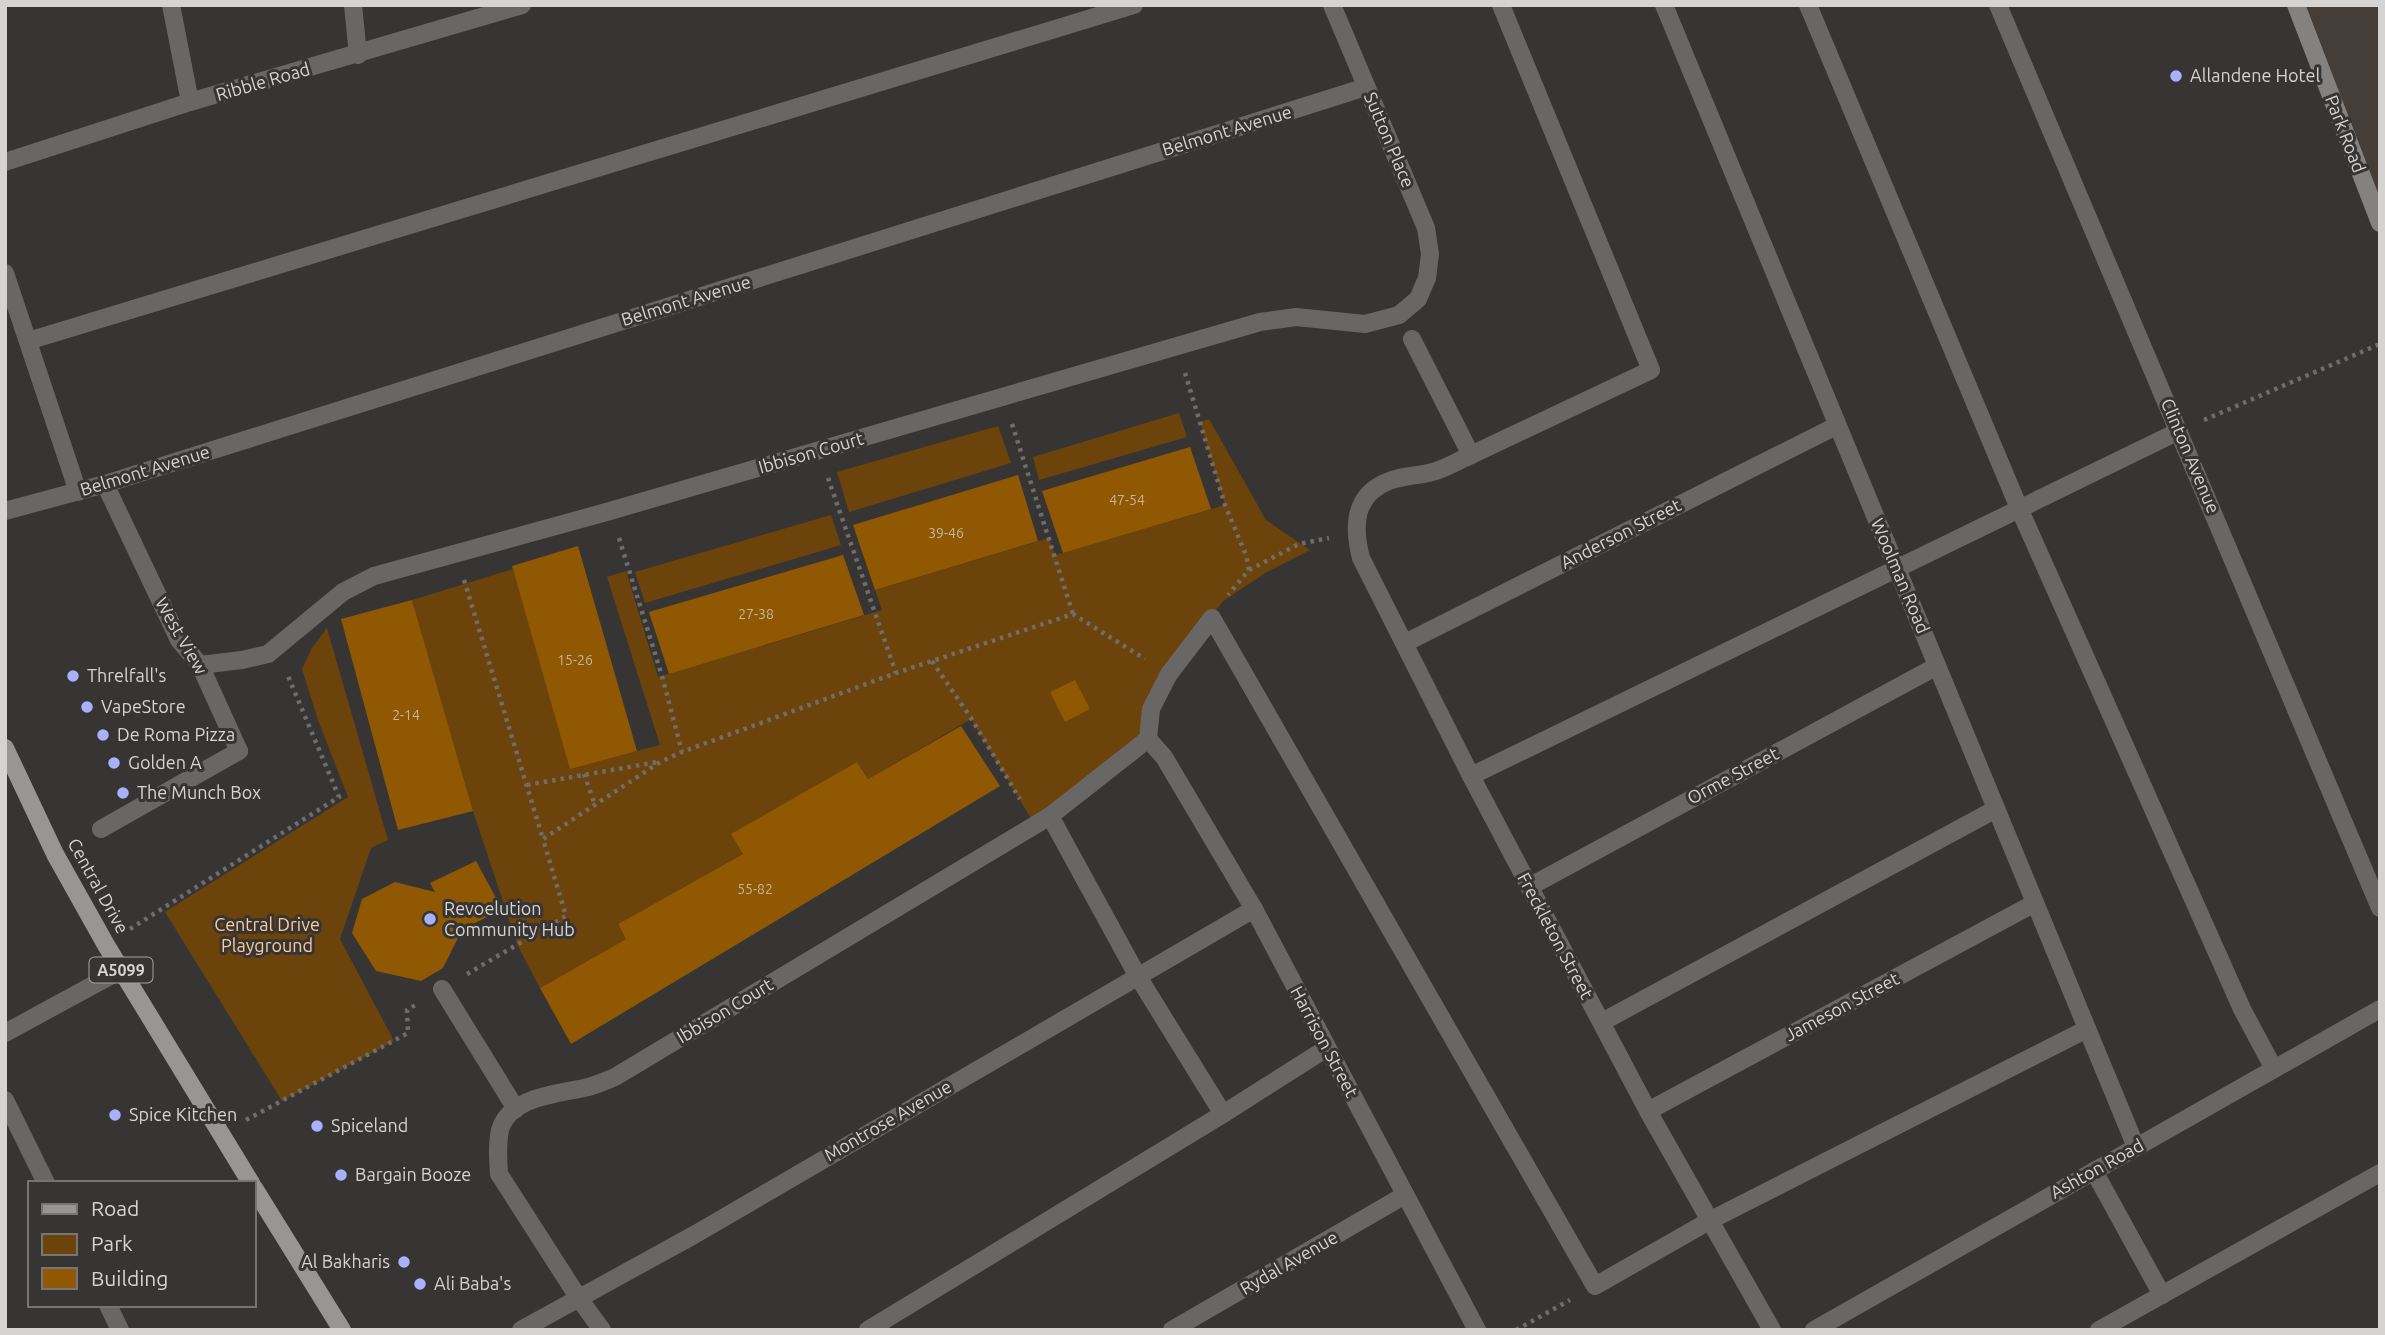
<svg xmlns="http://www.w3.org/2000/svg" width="2385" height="1335" viewBox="0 0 2385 1335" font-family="Ubuntu,sans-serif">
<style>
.built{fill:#453e38}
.green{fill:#6c430b}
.building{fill:#905802}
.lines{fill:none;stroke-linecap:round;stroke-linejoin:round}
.path{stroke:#6f6d6b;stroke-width:4.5;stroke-dasharray:3.5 5;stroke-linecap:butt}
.lane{stroke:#686766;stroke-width:18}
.street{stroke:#686766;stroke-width:18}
.secondary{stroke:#838280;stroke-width:18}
.primary{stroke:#989694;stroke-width:18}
.poi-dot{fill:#a7b1fc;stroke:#373533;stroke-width:2.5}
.labels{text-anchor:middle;stroke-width:6;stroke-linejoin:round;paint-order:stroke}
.number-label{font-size:14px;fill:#c4b59e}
.shield{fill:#373533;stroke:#a6a4a2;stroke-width:2}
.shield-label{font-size:16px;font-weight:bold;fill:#d5d4d2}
.poi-label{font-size:18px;fill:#d5d4d2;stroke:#373533;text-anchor:start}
.street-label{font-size:18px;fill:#d5d4d2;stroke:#373533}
.park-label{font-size:18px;fill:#fbcc99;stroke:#373533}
</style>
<rect width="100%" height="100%" fill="#373533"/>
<polygon class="built" points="2296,5 2380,5 2380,223"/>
<g class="green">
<polygon points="1179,413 1187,437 1039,480 1033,457"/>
<polygon points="1209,419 1266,520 1310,550 1267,572 1223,601 1169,674 1148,739 1035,825 971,719 868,779 857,762 732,835 743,854 618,924 626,939 540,988 517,944 473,811 412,600 513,569 571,768 660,745 607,577 626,571 658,677 882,610 875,590 1049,538 1055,555 1225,505 1200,422"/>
<polygon points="998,426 1011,463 849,512 837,472"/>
<polygon points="831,515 841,545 645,603 635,572"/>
<polygon points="327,628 388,840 371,848 340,939 394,1041 282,1101 165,912 348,797 318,720 302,669 312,648"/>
</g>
<g class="building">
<polygon points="1190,447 1211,509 1063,553 1042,491"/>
<polygon points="1018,475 1038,541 875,590 853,525"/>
<polygon points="578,546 637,751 570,769 512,566"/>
<polygon points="843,555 864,615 669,674 649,612"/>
<polygon points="412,600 473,811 398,830 341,619"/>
<polygon points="1075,680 1090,709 1065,722 1050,692"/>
<polygon points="961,726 1000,786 571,1044 540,988 626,939 618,924 743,854 731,834 857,762 868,779"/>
<polygon points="476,861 502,909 462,930 443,968 421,981 376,971 352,933 362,899 395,882 435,892 430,883"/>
</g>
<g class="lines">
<g class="path">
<polyline points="1185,373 1225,505 1246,555 1249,570 1228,595"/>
<polyline points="2204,420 2380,344"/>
<polyline points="1012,424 1073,614"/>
<polyline points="828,478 896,673"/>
<polyline points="619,538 662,676 682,752"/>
<polyline points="1249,570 1299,544 1329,538"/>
<polyline points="464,580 543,839"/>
<polyline points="932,661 971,718 1020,799"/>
<polyline points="584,774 595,805"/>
<polyline points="527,785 657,762"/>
<polyline points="130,929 339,797 288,676"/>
<polyline points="467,974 566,916 543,839 660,762 682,752 896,673 1073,614 1145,659"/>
<polyline points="246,1120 408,1033 407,1010 417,1004"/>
<polyline points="1516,1330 1570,1300"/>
</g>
<g class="lane">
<polyline points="171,5 190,102"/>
<polyline points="1808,5 2019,508 2242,1009 2274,1069"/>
<polyline points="5,273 78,492"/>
<polyline points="28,341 1134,5"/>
<polyline points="1471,455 1651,370 1501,5"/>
<polyline points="1148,739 1151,709 1169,674 1212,618 1595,1286 1709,1221 2087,1029"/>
<polyline points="1471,776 2179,431"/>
<polyline points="1050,816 1137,975 1223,1114"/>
<polyline points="101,829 239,751"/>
<polyline points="1602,1022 1996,809"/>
<polyline points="5,1100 46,1183"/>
<polyline points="2094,1171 2162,1295"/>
<polyline points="578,1297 602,1330"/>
<polyline points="108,1305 120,1330"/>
<polyline points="868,1330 1223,1114 1327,1048"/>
<polyline points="2099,1330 2380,1173"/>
</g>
<g class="street">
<polyline points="353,5 358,55"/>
<polyline points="1664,5 2136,1147"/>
<polyline points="1998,5 2380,908"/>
<polyline points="5,162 190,102 522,5"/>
<path d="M1412,339L1471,455C1460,460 1448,467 1436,471C1421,476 1404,475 1389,481C1353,495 1353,527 1361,558L1471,776L1648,1111L1772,1330"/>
<polyline points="105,484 179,640 200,665 239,751"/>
<polyline points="5,511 105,484 1366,87"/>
<polyline points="1405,643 1836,426"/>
<polyline points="200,665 242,660 268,654 343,592 374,576 610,511 1260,322 1296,317 1365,324 1399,315 1418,299 1427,278 1430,254 1426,228 1332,5"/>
<polyline points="1529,887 1937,666"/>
<polyline points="442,989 516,1109"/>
<polyline points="5,1033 121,970"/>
<polyline points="1648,1111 2035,903"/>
<path d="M578,1297L499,1174C498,1159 497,1144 500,1130C509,1097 557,1094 584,1088C594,1086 605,1081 615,1077L1050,816L1148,739L1164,757L1254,909L1477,1330"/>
<polyline points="521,1330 694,1235 1254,909"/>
<polyline points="1172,1330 1405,1195"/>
<polyline points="1814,1330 2380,1009"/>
</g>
<polyline class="secondary" points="2296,5 2380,223"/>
<g class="primary">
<polyline points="5,748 55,854 106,945 251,1183"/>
<polyline points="254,1188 342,1330"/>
</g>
</g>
<g class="poi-dot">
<circle cx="2176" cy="76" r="7"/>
<circle cx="73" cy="676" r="7"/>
<circle cx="87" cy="707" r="7"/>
<circle cx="103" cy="735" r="7"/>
<circle cx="114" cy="763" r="7"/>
<circle cx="123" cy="793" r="7"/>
<circle cx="430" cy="919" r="7"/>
<circle cx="115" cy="1115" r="7"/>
<circle cx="317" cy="1126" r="7"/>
<circle cx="341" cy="1175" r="7"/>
<circle cx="404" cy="1262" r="7"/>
<circle cx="420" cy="1284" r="7"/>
</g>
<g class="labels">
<g class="number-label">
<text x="1127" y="505">47-54</text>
<text x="946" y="538">39-46</text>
<text x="756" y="619">27-38</text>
<text x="575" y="665">15-26</text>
<text x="406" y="720">2-14</text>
<text x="755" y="894">55-82</text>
</g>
<rect class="shield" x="89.5" y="957.5" width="63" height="25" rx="5"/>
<g class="shield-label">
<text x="121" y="976">A5099</text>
</g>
<g class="poi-label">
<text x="2190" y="82">Allandene Hotel</text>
<text x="87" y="682">Threlfall's</text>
<text x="101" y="713">VapeStore</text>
<text x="117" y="741">De Roma Pizza</text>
<text x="128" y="769">Golden A</text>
<text x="137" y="799">The Munch Box</text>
<text x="444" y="915">Revoelution<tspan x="444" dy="21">Community Hub</tspan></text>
<text x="129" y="1121">Spice Kitchen</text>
<text x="331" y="1132">Spiceland</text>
<text x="355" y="1181">Bargain Booze</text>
<text x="390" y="1268" text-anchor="end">Al Bakharis</text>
<text x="434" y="1290">Ali Baba's</text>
</g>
<g class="street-label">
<text transform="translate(263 82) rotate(-16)" y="6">Ribble Road</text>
<text transform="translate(1227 131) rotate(-17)" y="6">Belmont Avenue</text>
<text transform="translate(2345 134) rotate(69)" y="6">Park Road</text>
<text transform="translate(1389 140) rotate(67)" y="6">Sutton Place</text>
<text transform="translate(686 301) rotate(-17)" y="6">Belmont Avenue</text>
<text transform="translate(811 453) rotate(-16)" y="6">Ibbison Court</text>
<text transform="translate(2190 456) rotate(67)" y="6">Clinton Avenue</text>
<text transform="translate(145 471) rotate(-17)" y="6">Belmont Avenue</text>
<text transform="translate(1621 534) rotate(-27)" y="6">Anderson Street</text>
<text transform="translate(1900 576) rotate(67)" y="6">Woolman Road</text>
<text transform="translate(181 636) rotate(60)" y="6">West View</text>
<text transform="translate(1733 776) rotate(-28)" y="6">Orme Street</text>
<text transform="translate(98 886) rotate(61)" y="6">Central Drive</text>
<text transform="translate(1555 936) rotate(62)" y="6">Freckleton Street</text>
<text transform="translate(1842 1007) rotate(-28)" y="6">Jameson Street</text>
<text transform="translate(725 1011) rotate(-31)" y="6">Ibbison Court</text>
<text transform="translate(1324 1042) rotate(62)" y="6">Harrison Street</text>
<text transform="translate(888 1121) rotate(-30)" y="6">Montrose Avenue</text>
<text transform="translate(2097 1169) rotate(-29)" y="6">Ashton Road</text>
<text transform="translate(1289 1263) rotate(-30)" y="6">Rydal Avenue</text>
</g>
<g class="park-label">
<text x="267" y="931">Central Drive<tspan x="267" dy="21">Playground</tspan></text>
</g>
</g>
<rect width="2385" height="1335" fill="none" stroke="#d5d4d2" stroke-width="14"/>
<rect x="28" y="1181" width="228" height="126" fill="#373533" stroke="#767573" stroke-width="2"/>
<rect x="42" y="1204" width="35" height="10" fill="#989694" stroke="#767573" stroke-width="2"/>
<text x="91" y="1216" font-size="21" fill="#d5d4d2">Road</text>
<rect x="42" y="1234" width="35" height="21" fill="#6c430b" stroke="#767573" stroke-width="2"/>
<text x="91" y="1251" font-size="21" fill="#d5d4d2">Park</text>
<rect x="42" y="1268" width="35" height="21" fill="#905802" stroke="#767573" stroke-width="2"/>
<text x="91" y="1286" font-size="21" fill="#d5d4d2">Building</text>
</svg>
